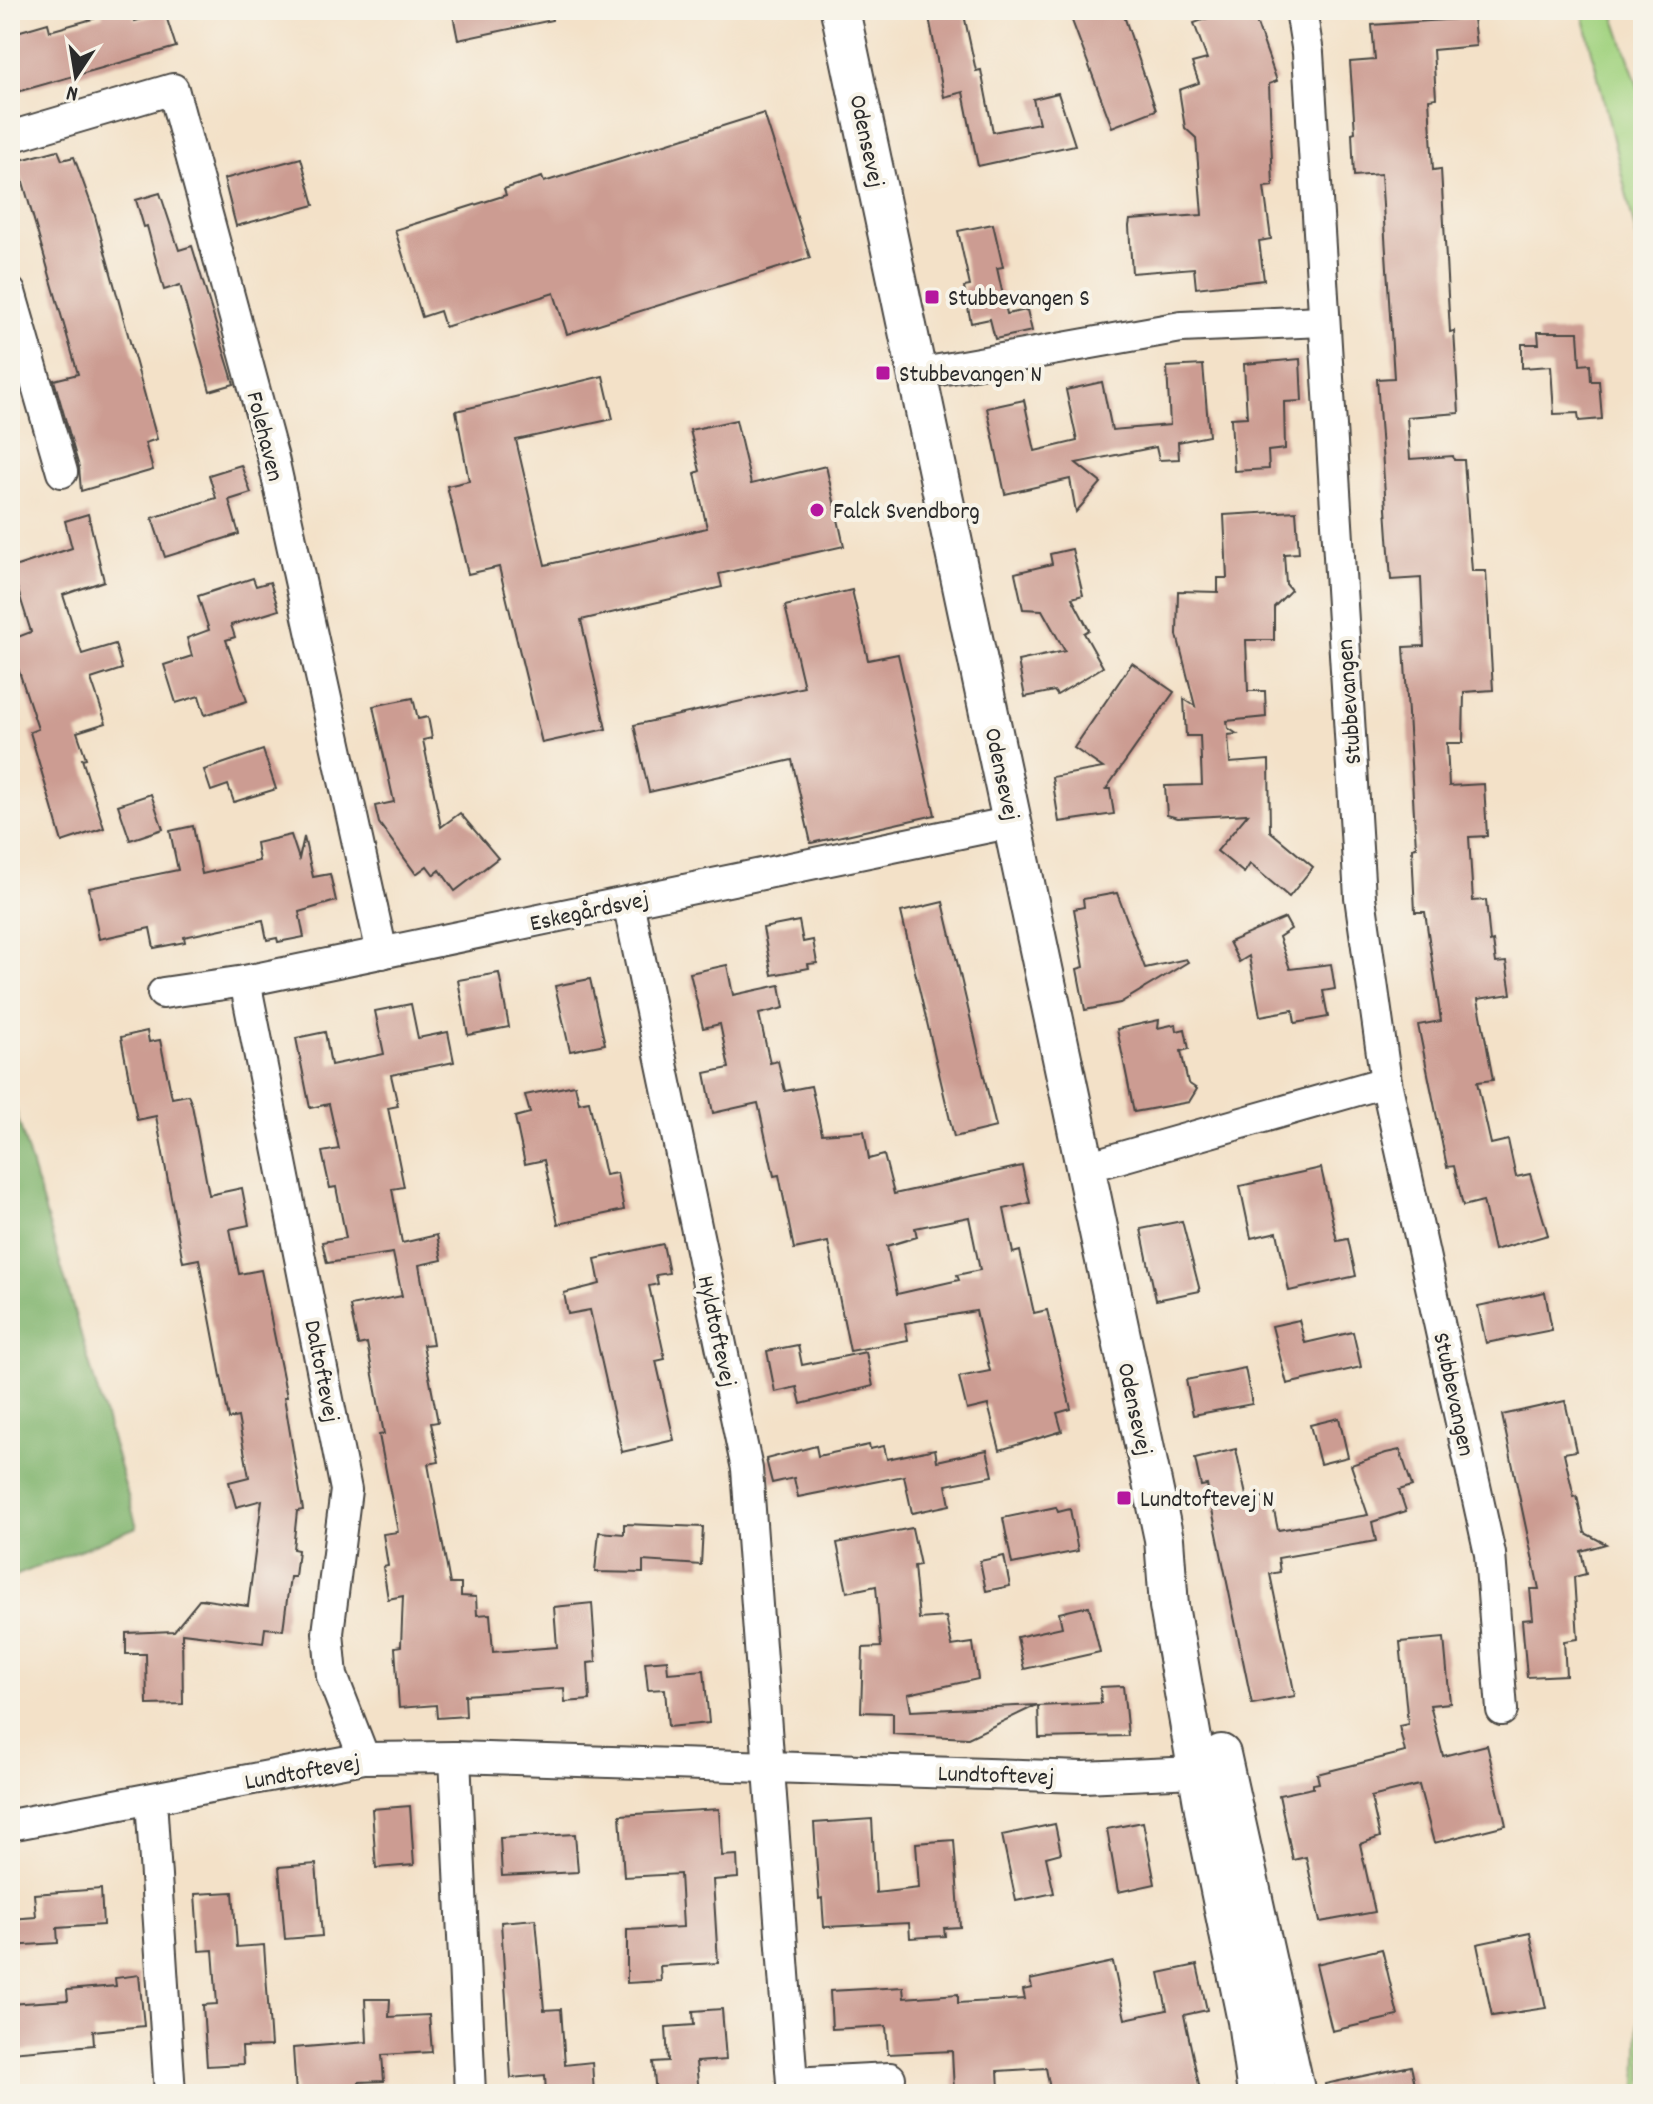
<svg xmlns="http://www.w3.org/2000/svg" width="1653" height="2104" viewBox="0 0 1653 2104" font-family="Dekko,sans-serif">
<style>
.green{fill:#a3d381;stroke:#677f56;stroke-width:2}
.forest{fill:#82b56f;stroke:#56704d;stroke-width:2}
.building{fill:#cc9c92;fill-rule:evenodd}
.lines{fill:none;stroke-linecap:round;stroke-linejoin:round}
.minor-casing{stroke:#494643;stroke-width:34}
.tertiary-casing{stroke:#494643;stroke-width:42}
.minor{stroke:#fff;stroke-width:30}
.tertiary{stroke:#fff;stroke-width:38}
.poi-dot{fill:#b5179e;stroke:#f7f3e8;stroke-width:3}
.labels{text-anchor:middle;stroke-width:8;stroke-linejoin:round;paint-order:stroke}
.street-label{font-size:24px;fill:#2b2b2b;stroke:#f7f3e8}
.poi-label{font-size:24px;fill:#2b2b2b;stroke:#f7f3e8;text-anchor:start}
</style>
<rect width="100%" height="100%" fill="#f7f3e8"/>
<filter id="ink" filterUnits="userSpaceOnUse"><feTurbulence type="fractalNoise" baseFrequency=".0125" numOctaves="2"/><feDisplacementMap in="SourceGraphic" scale="16" xChannelSelector="R" yChannelSelector="G"/><feConvolveMatrix kernelMatrix="1 2 1 2 8 2 1 2 1" color-interpolation-filters="sRGB"/></filter>
<filter id="wash" filterUnits="userSpaceOnUse"><feTurbulence type="fractalNoise" baseFrequency=".006" numOctaves="4" result="noise"/><feDisplacementMap in="SourceGraphic" scale="32" xChannelSelector="R" yChannelSelector="G"/><feGaussianBlur stdDeviation="1.8" result="paint"/><feColorMatrix in="noise" values="0 0 0 0 0 0 0 0 0 0 0 0 0 0 0 0 0 1.4 0 .05"/><feComposite in="paint" operator="in"/></filter>
<g filter="url(#wash)">
<rect width="100%" height="100%" fill="#f3e1c8"/>
<g class="green">
<polygon points="1582,10 1612,10 1643,101 1643,263"/>
<polygon points="1643,1853 1643,2094 1637,2094"/>
</g>
<polygon class="forest" points="10,1091 137,1527 10,1578"/>
<g id="blocks">
<g class="building">
<polygon points="102,10 132,10 135,21 165,13 176,47 10,94 10,34 48,23 50,31 103,16"/>
<polygon points="452,10 551,10 552,20 458,40"/>
<polygon points="963,10 976,71 981,70 993,132 1039,123 1033,99 1058,93 1075,145 978,166 963,92 944,97 929,17"/>
<polygon points="1068,10 1122,10 1156,110 1112,127"/>
<polygon points="1231,10 1252,10 1277,81 1269,84 1273,186 1264,187 1271,239 1259,241 1264,280 1196,288 1194,268 1132,273 1129,226 1130,220 1202,215 1196,138 1185,128 1179,90 1199,83 1192,63 1207,59 1194,23"/>
<polygon points="1473,18 1476,46 1433,50 1436,98 1429,99 1433,170 1441,169 1450,332 1454,331 1459,413 1407,417 1410,459 1453,456 1454,460 1464,460 1472,571 1486,571 1493,690 1464,692 1463,743 1447,743 1449,786 1484,784 1487,836 1469,837 1473,901 1486,900 1490,942 1493,941 1496,963 1506,962 1511,994 1478,999 1493,1080 1477,1082 1491,1144 1508,1140 1516,1177 1530,1174 1548,1235 1494,1250 1483,1201 1463,1206 1454,1166 1447,1167 1418,1025 1441,1021 1425,912 1415,912 1412,848 1416,847 1404,647 1424,646 1421,578 1391,580 1377,379 1394,378 1381,174 1354,176 1352,133 1355,132 1350,62 1375,60 1372,25"/>
<polygon points="764,113 810,258 567,334 554,293 445,327 440,311 422,317 395,230 506,195 504,189 542,177 544,182"/>
<polygon points="58,150 62,160 74,157 94,212 157,439 145,443 153,470 81,491 79,467 54,380 78,374 17,161"/>
<polygon points="301,158 314,205 236,226 224,179"/>
<polygon points="160,193 179,250 192,246 234,384 210,391 180,285 164,290 147,226 144,227 136,200"/>
<polygon points="993,224 1003,267 997,268 1007,314 1027,310 1032,331 995,339 990,319 971,323 964,287 970,286 958,231"/>
<polygon points="1538,332 1578,332 1580,365 1590,364 1591,381 1599,381 1602,419 1579,421 1578,413 1554,414 1551,366 1522,368 1522,344 1539,344"/>
<polygon points="1300,359 1302,401 1284,402 1285,449 1268,451 1269,469 1234,471 1231,418 1247,417 1244,364"/>
<polygon points="1203,365 1209,436 1178,442 1179,459 1159,460 1156,447 1076,463 1101,483 1076,512 1070,479 1005,494 987,408 1024,400 1035,451 1077,441 1066,390 1102,382 1112,430 1170,425 1167,367"/>
<polygon points="603,376 613,419 516,440 545,565 707,528 695,473 700,471 690,430 736,420 751,484 826,466 844,546 719,574 722,587 581,620 606,729 542,743 499,567 468,574 447,486 469,481 456,411"/>
<polygon points="241,465 251,493 229,500 239,534 165,557 152,518 216,498 209,475"/>
<polygon points="1296,511 1299,553 1284,554 1286,584 1291,590 1274,607 1274,640 1246,640 1248,691 1265,691 1266,717 1227,721 1228,728 1237,734 1228,735 1230,763 1269,760 1270,831 1313,867 1289,897 1250,864 1244,873 1217,851 1248,814 1178,818 1167,815 1165,786 1202,785 1200,736 1186,736 1184,699 1195,706 1177,635 1178,591 1218,592 1218,578 1227,578 1224,515"/>
<polygon points="88,514 104,581 63,595 82,654 115,644 122,669 91,679 106,723 77,732 86,758 82,759 104,828 62,842 30,732 38,729 10,644 10,640 31,632 11,568 72,548 65,521"/>
<polygon points="1072,549 1083,595 1072,598 1089,630 1084,633 1103,667 1057,695 1054,691 1025,697 1018,661 1065,651 1042,610 1023,609 1015,573 1052,564 1050,554"/>
<polygon points="253,578 256,586 270,582 279,610 231,625 235,637 226,640 247,701 205,715 199,696 176,703 164,665 192,656 187,638 209,630 198,596"/>
<polygon points="852,590 868,660 898,654 935,815 811,843 792,760 649,792 634,725 804,687 785,606"/>
<polygon points="1132,663 1174,692 1106,789 1110,789 1114,814 1059,822 1052,777 1103,768 1074,748"/>
<polygon points="413,698 418,719 428,717 432,738 423,740 441,827 460,813 498,858 455,891 440,870 434,875 427,866 416,874 379,823 375,806 394,802 373,706"/>
<polygon points="263,750 276,789 234,802 228,785 211,791 204,770"/>
<polygon points="151,794 163,829 130,840 118,805"/>
<polygon points="193,826 202,874 259,861 256,843 291,835 299,859 304,837 313,877 330,874 336,901 299,912 304,937 278,942 277,938 267,940 263,920 184,937 185,942 154,948 150,928 99,939 89,888 178,870 170,831"/>
<polygon points="1117,893 1145,968 1186,959 1188,962 1120,1003 1085,1010 1077,969 1084,967 1074,909 1084,907 1083,899"/>
<polygon points="943,902 996,1127 954,1137 901,912"/>
<polygon points="1285,918 1291,929 1279,937 1290,969 1331,964 1335,989 1323,991 1328,1017 1295,1023 1293,1010 1260,1016 1249,956 1239,962 1229,942"/>
<polygon points="799,921 803,942 813,940 817,963 808,964 809,968 772,975 763,928"/>
<path d="M727,965L733,995L780,985L784,1008L759,1014L770,1063L778,1061L785,1091L811,1086L822,1134L864,1131L869,1159L884,1155L894,1194L1022,1166L1030,1203L1004,1209L1013,1253L1020,1251L1034,1313L1047,1310L1071,1409L1057,1413L1062,1431L1000,1450L988,1405L967,1410L959,1377L990,1371L976,1311L905,1323L908,1340L850,1351L828,1242L794,1249L779,1175L774,1176L758,1103L713,1113L705,1073L729,1068L720,1024L703,1028L690,973ZM969,1217L980,1270L957,1275L959,1280L897,1294L887,1246L917,1237L915,1228Z"/>
<polygon points="499,973 509,1027 468,1035 458,980"/>
<polygon points="590,979 605,1044 570,1051 555,986"/>
<polygon points="411,1004 418,1038 448,1032 454,1062 391,1075 398,1106 388,1108 404,1187 392,1189 402,1243 437,1235 442,1260 419,1265 433,1344 423,1345 438,1422 431,1423 439,1462 428,1464 450,1584 461,1584 461,1596 476,1597 477,1615 490,1614 493,1652 557,1647 554,1607 592,1603 596,1662 588,1663 590,1700 565,1702 564,1688 465,1695 466,1716 437,1718 436,1705 399,1708 395,1647 401,1646 403,1596 388,1599 383,1567 388,1566 383,1534 398,1532 379,1435 384,1434 367,1343 358,1345 350,1306 402,1296 393,1253 327,1263 322,1242 346,1238 336,1187 330,1188 322,1152 339,1149 329,1104 310,1108 296,1038 325,1032 331,1065 384,1054 375,1011"/>
<polygon points="1159,1020 1158,1028 1176,1024 1177,1031 1185,1029 1189,1049 1181,1051 1188,1083 1197,1089 1189,1102 1134,1112 1117,1029"/>
<polygon points="147,1031 149,1042 160,1040 172,1098 188,1095 192,1105 209,1195 242,1188 249,1225 230,1229 239,1274 261,1270 287,1397 284,1397 303,1510 297,1511 293,1549 298,1550 295,1577 290,1577 283,1630 265,1628 263,1643 182,1633 183,1704 147,1705 146,1654 126,1654 126,1633 174,1631 200,1599 248,1606 262,1500 236,1507 229,1482 249,1477 238,1417 229,1419 199,1259 183,1262 156,1116 137,1120 121,1037"/>
<polygon points="575,1085 579,1103 589,1101 605,1175 617,1173 624,1210 558,1224 544,1160 525,1164 515,1117 530,1113 525,1095"/>
<polygon points="1321,1168 1337,1241 1348,1239 1356,1276 1289,1291 1277,1232 1251,1238 1240,1186"/>
<polygon points="1182,1221 1200,1291 1156,1300 1141,1229"/>
<polygon points="663,1244 669,1273 656,1275 658,1284 649,1286 665,1359 656,1361 674,1440 622,1452 590,1310 568,1314 564,1293 600,1284 595,1259"/>
<polygon points="1545,1292 1552,1330 1486,1343 1478,1306"/>
<polygon points="1299,1320 1305,1343 1353,1332 1361,1367 1287,1384 1272,1326"/>
<polygon points="798,1345 802,1365 866,1352 873,1386 801,1404 797,1387 775,1392 767,1351"/>
<polygon points="1245,1368 1252,1404 1193,1415 1186,1380"/>
<polygon points="1565,1401 1576,1451 1564,1453 1574,1497 1577,1496 1585,1533 1606,1544 1581,1551 1586,1574 1574,1577 1578,1639 1564,1641 1566,1675 1527,1677 1522,1620 1533,1619 1530,1589 1539,1589 1502,1415"/>
<polygon points="1339,1418 1348,1457 1320,1464 1310,1425"/>
<polygon points="869,1445 870,1449 884,1446 887,1459 935,1449 937,1461 987,1450 993,1476 946,1485 950,1505 912,1513 904,1476 798,1497 794,1478 772,1483 766,1459 816,1446 818,1456"/>
<polygon points="1236,1449 1247,1500 1271,1496 1278,1530 1368,1515 1351,1465 1386,1453 1400,1450 1412,1486 1399,1490 1406,1511 1372,1522 1376,1541 1278,1558 1280,1572 1270,1574 1295,1696 1252,1704 1207,1485 1201,1486 1195,1459"/>
<polygon points="1056,1507 1058,1512 1070,1509 1078,1551 1012,1564 1003,1518"/>
<polygon points="624,1524 703,1527 701,1565 643,1561 643,1573 595,1572 599,1532 624,1534"/>
<polygon points="912,1528 920,1565 914,1566 919,1619 946,1617 952,1646 973,1643 978,1679 908,1694 911,1711 1037,1705 968,1738 893,1734 893,1713 861,1712 863,1648 881,1647 876,1586 847,1592 837,1543"/>
<polygon points="1004,1556 1010,1586 986,1591 980,1561"/>
<polygon points="1089,1606 1100,1652 1024,1669 1017,1637 1062,1627 1059,1613"/>
<polygon points="1444,1638 1450,1703 1430,1705 1443,1756 1487,1745 1506,1825 1434,1843 1419,1785 1371,1797 1380,1837 1360,1844 1375,1912 1320,1922 1306,1857 1293,1860 1279,1795 1313,1788 1313,1784 1319,1783 1317,1774 1405,1752 1399,1726 1408,1724 1400,1642"/>
<polygon points="667,1660 668,1673 704,1670 709,1723 668,1727 665,1689 648,1690 645,1662"/>
<polygon points="1123,1686 1128,1736 1039,1738 1038,1706 1101,1703 1100,1687"/>
<polygon points="410,1806 414,1865 376,1868 372,1809"/>
<polygon points="719,1809 722,1856 737,1855 738,1878 713,1880 718,1963 660,1966 661,1981 627,1983 627,1930 683,1927 680,1874 624,1877 620,1815"/>
<polygon points="872,1819 876,1893 919,1888 916,1843 954,1840 960,1927 944,1928 945,1936 910,1938 909,1923 824,1927 822,1898 819,1899 814,1823"/>
<polygon points="1143,1822 1155,1884 1118,1892 1107,1829"/>
<polygon points="1055,1824 1061,1853 1046,1857 1054,1893 1016,1901 1002,1835"/>
<polygon points="575,1834 578,1872 502,1876 500,1838"/>
<polygon points="316,1864 322,1936 285,1939 279,1867"/>
<polygon points="101,1889 103,1925 57,1928 58,1943 10,1946 10,1919 36,1917 34,1894"/>
<polygon points="233,1892 237,1947 264,1945 271,2046 242,2047 243,2064 207,2066 203,2005 217,2004 213,1950 199,1951 195,1894"/>
<polygon points="536,1919 544,2010 561,2009 565,2065 592,2062 594,2094 546,2094 545,2075 511,2078 501,1922"/>
<polygon points="1530,1933 1546,2008 1492,2016 1477,1944"/>
<polygon points="1382,1949 1398,2016 1332,2031 1316,1964"/>
<polygon points="1113,1962 1125,2019 1167,2010 1159,1973 1197,1965 1207,2010 1184,2015 1201,2094 1051,2094 1046,2068 998,2071 999,2089 954,2092 952,2051 888,2054 886,2026 832,2029 830,1991 903,1987 904,1998 958,1994 958,2003 1025,1999 1023,1990 1032,1988 1030,1980"/>
<polygon points="139,1975 144,2026 93,2031 94,2045 10,2052 10,2004 68,2000 67,1990 116,1986 115,1978"/>
<polygon points="365,1999 390,1999 389,2017 429,2015 432,2052 382,2055 384,2081 359,2082 360,2094 296,2094 293,2048 367,2042"/>
<polygon points="722,2009 726,2060 696,2062 699,2094 656,2094 653,2062 668,2061 666,2027 694,2025 693,2011"/>
<polygon points="1411,2066 1417,2094 1326,2094 1325,2084"/>
</g>
</g>
</g>
<g filter="url(#ink)">
<use href="#blocks" fill-opacity="0" stroke="#494643" stroke-width="2"/>
<g class="lines">
<g class="minor-casing">
<g id="minor">
<polyline points="1301,10 1308,53 1360,897 1386,1082 1490,1554 1502,1710"/>
<polyline points="10,137 173,89 273,458 382,953"/>
<polyline points="10,292 62,472"/>
<polyline points="917,374 1181,327 1323,321"/>
<polyline points="628,902 747,1469 792,2083 890,2078"/>
<polyline points="245,981 346,1490 328,1633 332,1676 364,1758"/>
<polyline points="163,993 245,981 1013,822"/>
<polyline points="1083,1168 1386,1082"/>
<polyline points="455,1757 470,2094"/>
<polyline points="151,1799 170,2094"/>
<polyline points="10,1825 364,1758 455,1757 1083,1777 1218,1771"/>
</g>
</g>
<g class="tertiary-casing">
<g id="tertiary">
<polyline points="840,10 1164,1539 1169,1606 1208,1832 1247,2021 1257,2094"/>
<polyline points="1221,1754 1296,2094"/>
</g>
</g>
<use href="#minor" class="minor"/>
<use href="#tertiary" class="tertiary"/>
</g>
</g>
<g class="poi-dot">
<rect x="924" y="289" width="16" height="16" rx="4"/>
<rect x="875" y="365" width="16" height="16" rx="4"/>
<circle cx="817" cy="510" r="8"/>
<rect x="1116" y="1490" width="16" height="16" rx="4"/>
</g>
<g class="labels">
<g class="street-label">
<text transform="translate(868 141) rotate(78)" y="8">Odensevej</text>
<text transform="translate(266 436) rotate(76)" y="8">Folehaven</text>
<text transform="translate(1348 702) rotate(-94)" y="8">Stubbevangen</text>
<text transform="translate(1003 774) rotate(78)" y="8">Odensevej</text>
<text transform="translate(589 910) rotate(-12)" y="8">Eskegårdsvej</text>
<text transform="translate(718 1331) rotate(78)" y="8">Hyldtoftevej</text>
<text transform="translate(323 1371) rotate(79)" y="8">Daltoftevej</text>
<text transform="translate(1455 1394) rotate(78)" y="8">Stubbevangen</text>
<text transform="translate(1136 1409) rotate(78)" y="8">Odensevej</text>
<text transform="translate(302 1771) rotate(-10)" y="8">Lundtoftevej</text>
<text transform="translate(996 1774) rotate(2)" y="8">Lundtoftevej</text>
</g>
<g class="poi-label">
<text x="948" y="305">Stubbevangen S</text>
<text x="899" y="381">Stubbevangen N</text>
<text x="833" y="518">Falck Svendborg</text>
<text x="1140" y="1506">Lundtoftevej N</text>
</g>
</g>
<rect width="1653" height="2104" fill="none" stroke="#f7f3e8" stroke-width="40"/>
<g transform="translate(76 76) rotate(192)" stroke="#f7f3e8" stroke-width="6" paint-order="stroke">
<path d="M0-6L14 30L0 20L-14 30Z" fill="#2b2b2b"/>
<text y="-12" font-size="22" font-weight="bold" text-anchor="middle" fill="#2b2b2b">N</text>
</g>
</svg>
